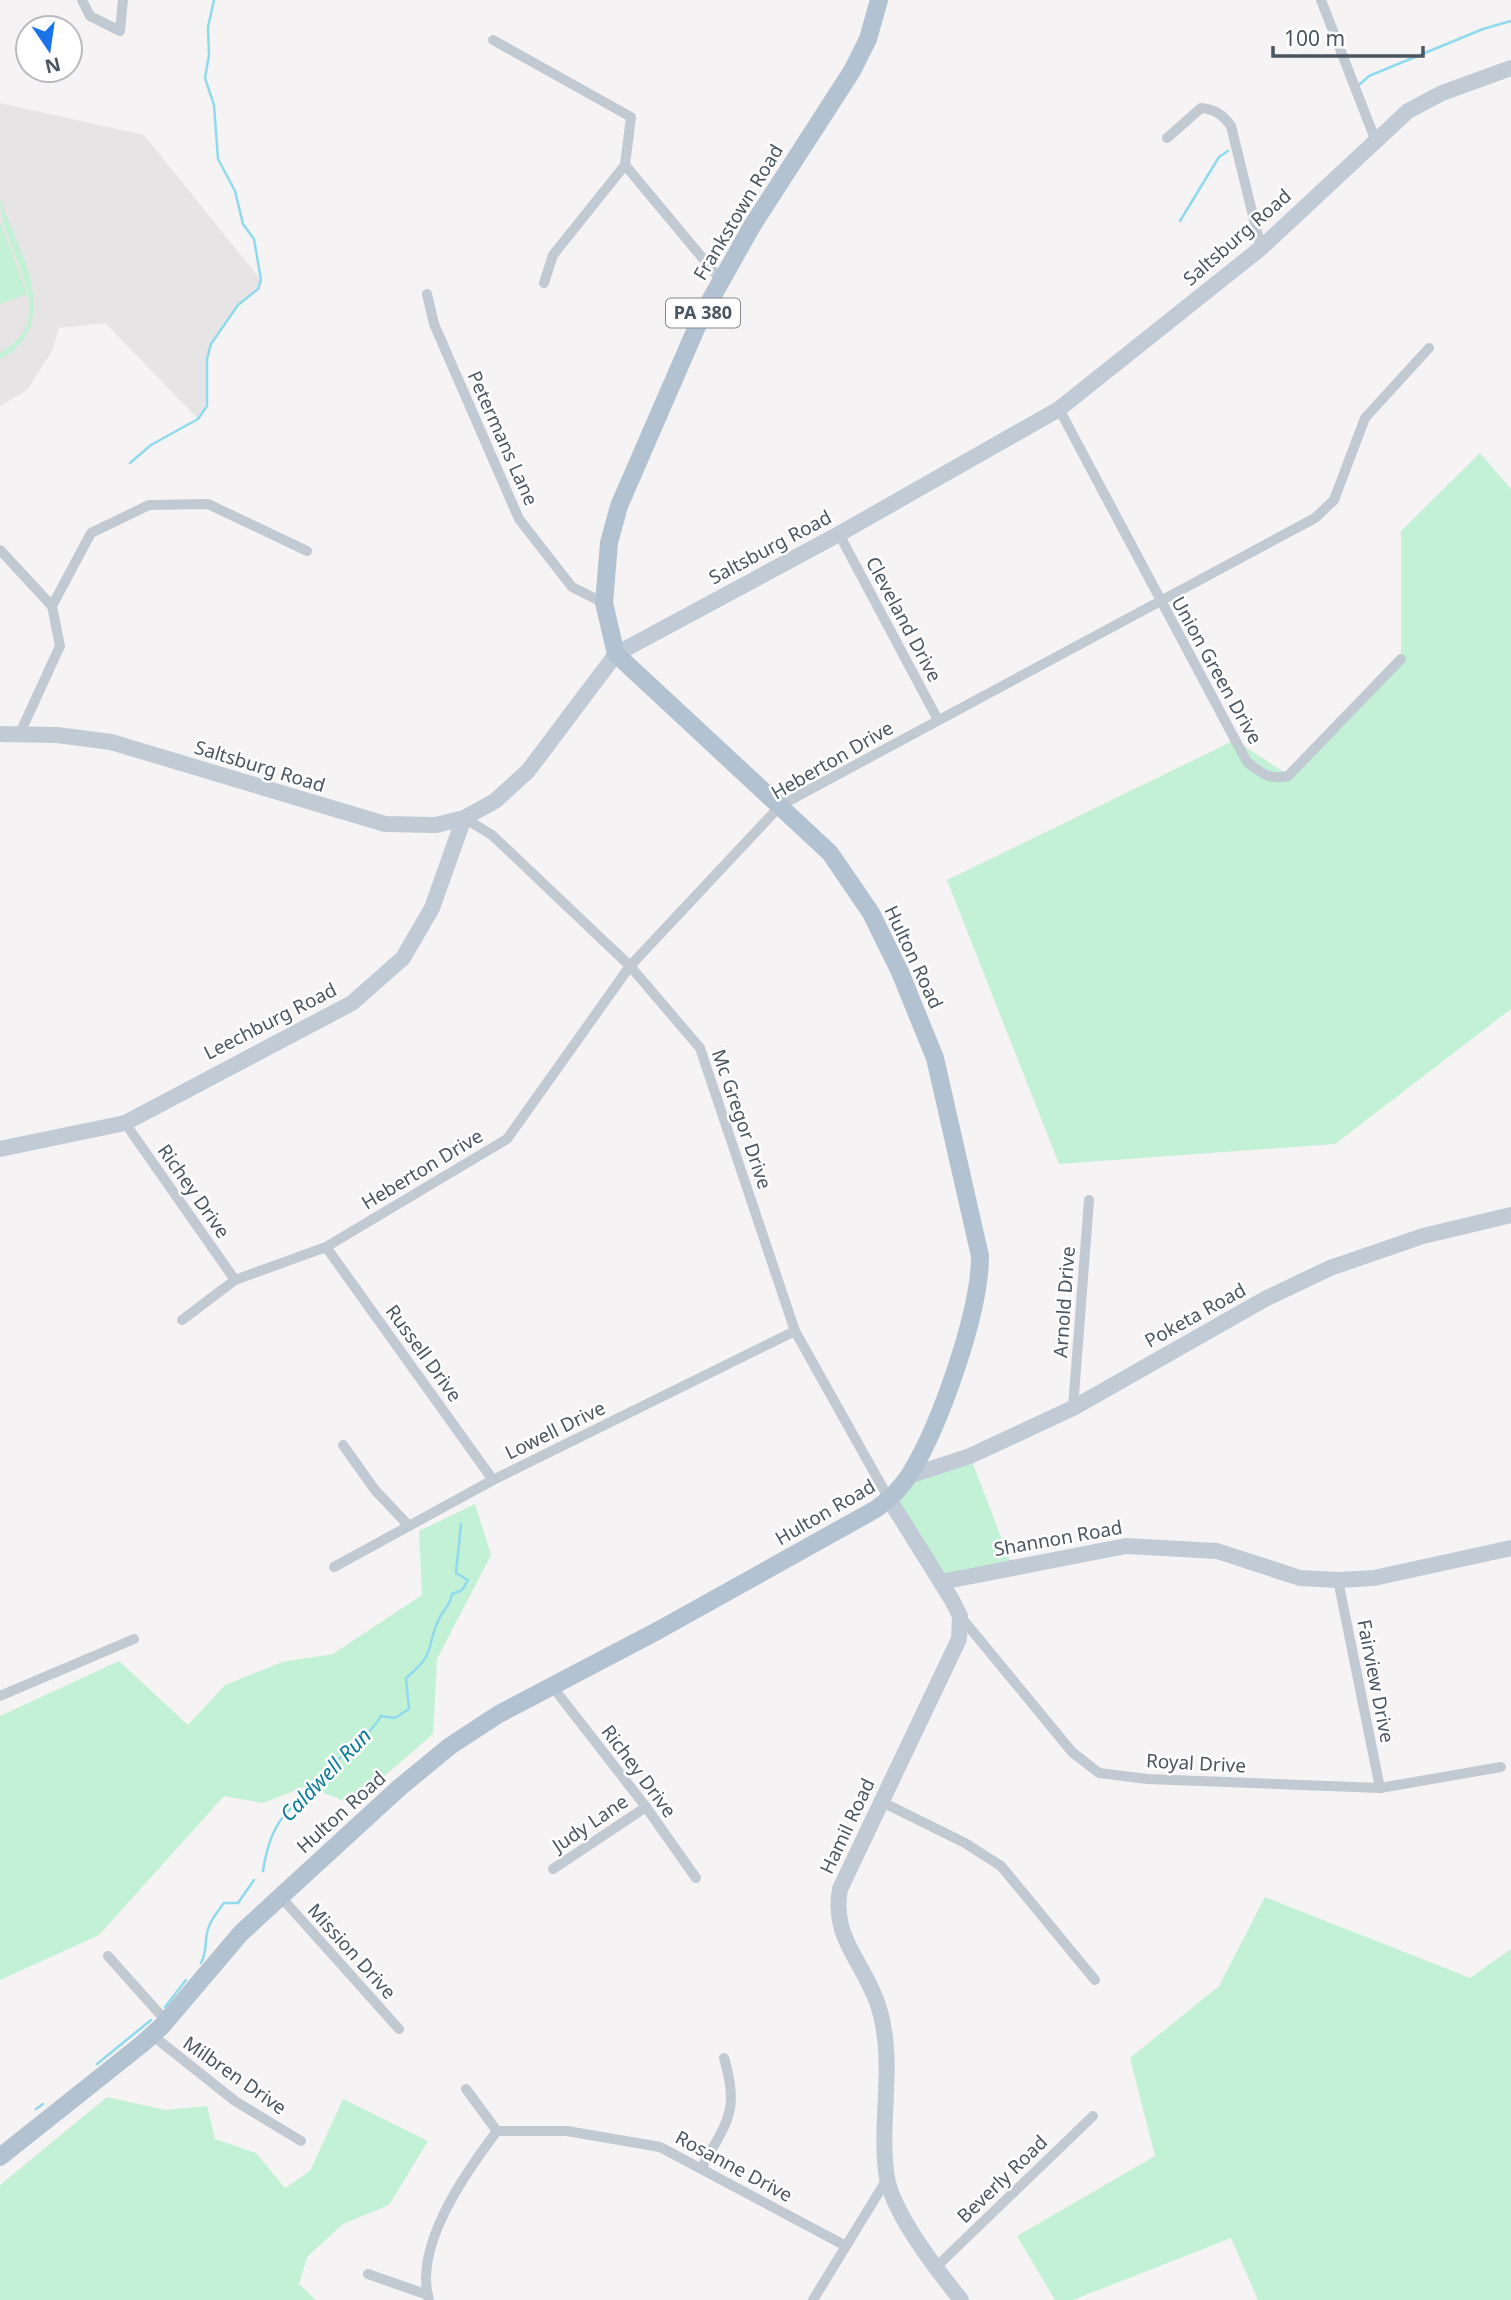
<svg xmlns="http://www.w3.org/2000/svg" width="1511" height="2300" viewBox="0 0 1511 2300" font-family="'Noto Sans',sans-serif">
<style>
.education{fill:#e6e4e5}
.green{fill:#c3f1d5}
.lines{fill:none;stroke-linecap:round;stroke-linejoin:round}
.stream{stroke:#90daee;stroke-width:2.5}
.street{stroke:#c1cad2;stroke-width:10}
.secondary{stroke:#c1cbd6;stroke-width:16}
.primary{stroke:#b3c2d1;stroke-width:18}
.labels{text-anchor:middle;stroke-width:5;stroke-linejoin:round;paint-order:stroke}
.shield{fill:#fff;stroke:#808990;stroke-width:2}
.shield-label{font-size:18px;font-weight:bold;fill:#4a5661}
.street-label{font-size:19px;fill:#4a5661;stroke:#fff}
.water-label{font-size:21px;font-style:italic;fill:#0c7c9b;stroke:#fff}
</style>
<rect width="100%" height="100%" fill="#f5f3f3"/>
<polygon class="education" points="0,103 144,135 261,280 253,293 238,305 211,344 207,359 207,406 198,419 105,323 59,328 52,351 27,390 0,406"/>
<g class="green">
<path d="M0,200C19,249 65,325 0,359V353C66,316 0,250 0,200Z"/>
<polygon points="0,222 27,294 0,304"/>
<polygon points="1480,453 1511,489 1511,1009 1335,1144 1059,1164 947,880 1235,740 1288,775 1401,659 1401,531"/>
<polygon points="970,1456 1012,1566 941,1582 889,1499 899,1489"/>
<polygon points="475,1504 491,1555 437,1659 433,1734 352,1804 306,1786 263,1803 224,1796 99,1935 0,1980 0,1716 119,1661 188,1725 225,1685 282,1662 333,1654 422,1595 419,1531"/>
<polygon points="1265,1897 1470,1978 1511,1949 1511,2300 1258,2300 1231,2238 1073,2300 1055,2300 1017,2236 1155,2156 1130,2058 1219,1986"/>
<polygon points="107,2097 165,2110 207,2106 215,2139 256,2153 285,2188 310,2171 343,2099 428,2141 389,2205 343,2224 307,2257 299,2284 316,2300 0,2300 0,2185"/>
</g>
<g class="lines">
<g class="stream">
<polyline points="1359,85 1369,76 1483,29 1511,21"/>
<polyline points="1180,221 1219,157 1228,151"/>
<polyline points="130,463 151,445 198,419 207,406 207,359 211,344 238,305 258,289 261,280 254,239 243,224 235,191 218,159 214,105 205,78 209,55 208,27 214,0"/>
<path d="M263,1871C269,1832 281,1809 316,1791C321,1764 366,1743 381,1716L395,1718L409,1709L406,1678C439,1651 424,1648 440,1617C445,1608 450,1605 452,1594L462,1590L468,1580L456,1573L461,1524"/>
<path d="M201,1963C208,1950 204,1942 208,1929C211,1919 218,1911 224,1903H238L254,1880"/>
<polyline points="165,2007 186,1980"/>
<polyline points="97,2064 151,2020"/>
<polyline points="36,2109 43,2104"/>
</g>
<g class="street">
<polyline points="82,0 90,16 120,31 123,0"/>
<polyline points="1321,0 1375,139"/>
<polyline points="493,40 631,117 625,165 720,279"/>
<path d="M1167,138L1201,108C1215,109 1223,115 1231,126L1261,248"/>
<polyline points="544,283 553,255 625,165"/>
<polyline points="427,294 434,324 519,519 572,587 604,603"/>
<path d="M1059,409L1247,762C1262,774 1269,780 1288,776L1401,659"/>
<polyline points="839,534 938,720"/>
<polyline points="0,550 52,606 60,646 20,733"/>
<polyline points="52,606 91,533 149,505 208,504 307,551"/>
<polyline points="464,818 492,835 630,966 700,1048 795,1331 889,1499"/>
<polyline points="125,1123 235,1280"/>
<polyline points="326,1247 493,1480"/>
<polyline points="182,1320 235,1280 326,1247 507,1139 630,966 781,805 1315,518 1334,500 1365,418 1429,348"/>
<polyline points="1073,1408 1089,1200"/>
<polyline points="343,1445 375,1490 409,1526"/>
<polyline points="334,1567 493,1480 795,1331"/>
<polyline points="1338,1580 1380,1788"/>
<polyline points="960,1616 1072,1752 1099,1773 1147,1779 1380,1788 1501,1767"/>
<polyline points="552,1686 646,1807 696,1878"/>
<polyline points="0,1696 134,1639"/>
<polyline points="882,1802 965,1843 1001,1866 1095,1980"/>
<polyline points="553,1869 646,1807"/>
<polyline points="280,1896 399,2029"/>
<polyline points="108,1956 166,2021"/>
<polyline points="152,2035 235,2101 301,2141"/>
<polyline points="466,2089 497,2131"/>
<path d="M702,2167C727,2121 740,2112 724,2058"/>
<polyline points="935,2268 1093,2116"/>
<polyline points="368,2274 428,2295"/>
<path d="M429,2300C413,2246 466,2172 497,2131H567L660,2147L844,2245"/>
<polyline points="813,2300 887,2179"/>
</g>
<g class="secondary">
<polyline points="0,734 57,735 111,742 385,824 436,825 464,818 495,801 528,771 616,654 839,534 1059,409 1261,248 1408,111 1442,93 1511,68"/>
<polyline points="0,1149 125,1123 352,1003 403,958 432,908 464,818"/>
<polyline points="909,1476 970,1456 1073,1408 1265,1299 1330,1268 1423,1236 1511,1215"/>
<path d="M889,1499L952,1600L960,1616L959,1639L840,1889C831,1940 865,1962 879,2008C896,2064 878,2123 887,2178C894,2215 937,2270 961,2300"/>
<polyline points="941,1582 1126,1546 1217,1551 1300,1578 1338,1580 1374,1578 1511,1548"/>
</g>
<path class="primary" d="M0,2157L142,2044L162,2026L241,1933L399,1788L450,1746L499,1714L659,1630L876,1509C890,1499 901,1488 910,1474C940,1425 980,1313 980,1256L935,1058L900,972L871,913L830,853L616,654L604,603L609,543L619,506L702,315L752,226L852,71L868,39L879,0"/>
</g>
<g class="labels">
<rect class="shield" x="666" y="298.5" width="74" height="29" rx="5"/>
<g class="shield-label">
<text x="703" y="319">PA 380</text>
</g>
<g class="street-label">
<text transform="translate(738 212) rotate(-59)" y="7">Frankstown Road</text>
<text transform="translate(1237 237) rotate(-41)" y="7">Saltsburg Road</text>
<text transform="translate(503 438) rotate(66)" y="7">Petermans Lane</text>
<text transform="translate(770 547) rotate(-28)" y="7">Saltsburg Road</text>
<text transform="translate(904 619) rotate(62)" y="7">Cleveland Drive</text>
<text transform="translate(1217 670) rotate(61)" y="7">Union Green Drive</text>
<text transform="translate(832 760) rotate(-30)" y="7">Heberton Drive</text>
<text transform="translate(260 766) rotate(17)" y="7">Saltsburg Road</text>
<text transform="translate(914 957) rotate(65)" y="7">Hulton Road</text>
<text transform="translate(270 1021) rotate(-27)" y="7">Leechburg Road</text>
<text transform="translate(742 1119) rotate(71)" y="7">Mc Gregor Drive</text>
<text transform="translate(422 1169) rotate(-31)" y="7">Heberton Drive</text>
<text transform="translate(194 1191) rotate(55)" y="7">Richey Drive</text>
<text transform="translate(1064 1302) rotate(-86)" y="7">Arnold Drive</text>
<text transform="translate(1195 1315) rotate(-29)" y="7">Poketa Road</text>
<text transform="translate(424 1353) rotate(54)" y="7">Russell Drive</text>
<text transform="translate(555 1430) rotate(-26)" y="7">Lowell Drive</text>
<text transform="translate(825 1512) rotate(-30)" y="7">Hulton Road</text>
<text transform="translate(1058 1538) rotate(-10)" y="7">Shannon Road</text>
<text transform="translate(1376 1681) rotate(79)" y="7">Fairview Drive</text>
<text transform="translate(1196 1763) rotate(3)" y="7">Royal Drive</text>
<text transform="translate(639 1771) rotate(53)" y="7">Richey Drive</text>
<text transform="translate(341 1812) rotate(-42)" y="7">Hulton Road</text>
<text transform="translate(590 1823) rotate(-34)" y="7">Judy Lane</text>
<text transform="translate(847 1826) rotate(-65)" y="7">Hamil Road</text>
<text transform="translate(352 1951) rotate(48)" y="7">Mission Drive</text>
<text transform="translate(235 2075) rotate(35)" y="7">Milbren Drive</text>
<text transform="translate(734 2166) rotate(28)" y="7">Rosanne Drive</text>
<text transform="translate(1002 2179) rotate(-44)" y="7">Beverly Road</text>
</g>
<g class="water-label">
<text transform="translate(326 1775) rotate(-46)" y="7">Caldwell Run</text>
</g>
</g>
<g transform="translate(49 49) rotate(167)"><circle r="33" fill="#ffffff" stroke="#b7bbc0" stroke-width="2"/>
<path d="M0-5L12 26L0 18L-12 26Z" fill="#1a73e8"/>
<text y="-10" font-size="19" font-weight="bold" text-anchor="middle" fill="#4a5661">N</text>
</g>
<path d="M1273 46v10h150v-10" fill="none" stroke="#4a5661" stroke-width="3.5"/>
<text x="1284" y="46" font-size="21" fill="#4a5661" stroke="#ffffff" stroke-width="5" paint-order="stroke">100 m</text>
</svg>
